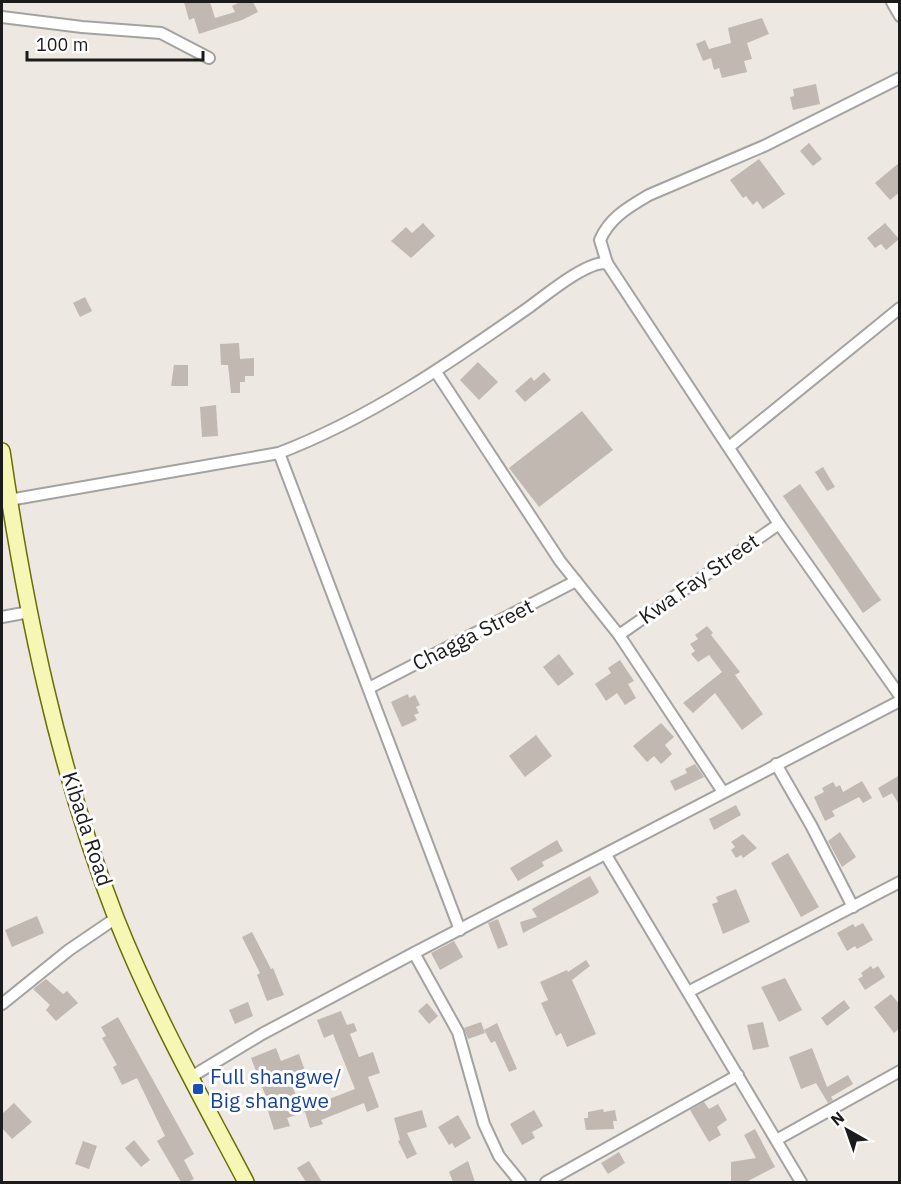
<svg xmlns="http://www.w3.org/2000/svg" width="901" height="1184" viewBox="0 0 901 1184" font-family="'IBM Plex Sans',sans-serif">
<style>
.building{fill:#c1b8b1}
.lines{fill:none;stroke-linecap:round;stroke-linejoin:round}
.street-casing{stroke:#a3a3a3;stroke-width:14}
.secondary-casing{stroke:#696e07;stroke-width:18}
.street{stroke:#fff;stroke-width:10}
.secondary{stroke:#f7f7b5;stroke-width:15}
.transit-dot{fill:#1a4fb4;stroke:#fff;stroke-width:2}
.labels{text-anchor:middle;stroke-width:6;stroke-linejoin:round;paint-order:stroke}
.street-label{font-size:21px;fill:#1c1c1c;stroke:#fff}
.transit-label{font-size:21px;fill:#164399;stroke:#fff;text-anchor:start}
</style>
<rect width="100%" height="100%" fill="#ede8e1"/>
<g class="building">
<polygon points="184,2 210,2 215,18 235,12 232,6 240,2 253,2 258,12 242,20 199,34 194,18 189,20"/>
<polygon points="762,18 769,34 747,43 752,59 744,61 747,72 722,78 719,68 714,70 711,58 703,61 696,44 705,40 709,49 731,43 728,28"/>
<polygon points="816,84 820,104 793,110 790,97 794,96 793,89"/>
<polygon points="809,143 822,159 813,166 800,151"/>
<polygon points="759,159 785,194 763,209 757,201 753,205 746,196 743,198 730,180"/>
<polygon points="900,162 900,192 890,200 875,183"/>
<polygon points="423,223 435,236 411,258 391,241 406,227 412,233"/>
<polygon points="885,223 899,239 886,250 881,244 875,248 867,238"/>
<polygon points="85,297 92,311 80,317 73,303"/>
<polygon points="239,343 240,359 254,358 254,376 245,376 245,382 240,382 240,393 231,393 228,365 221,365 220,344"/>
<polygon points="478,362 498,382 479,400 460,380"/>
<polygon points="174,365 188,365 188,386 171,386"/>
<polygon points="544,372 551,380 525,402 515,391 531,377 534,381"/>
<polygon points="216,405 218,436 202,437 200,407"/>
<polygon points="582,411 613,450 539,507 509,468"/>
<polygon points="823,467 835,487 827,491 815,472"/>
<polygon points="800,484 881,600 863,613 783,496"/>
<polygon points="707,626 713,633 711,635 740,672 735,675 763,714 742,730 715,693 693,713 683,703 722,672 709,655 698,662 691,654 695,651 690,644 698,639 695,635"/>
<polygon points="559,654 574,674 558,686 543,667"/>
<polygon points="620,660 634,681 628,684 636,698 625,705 617,693 606,701 595,684 611,673 608,668"/>
<polygon points="408,694 409,698 415,695 420,705 416,707 419,713 414,715 417,720 402,727 391,702"/>
<polygon points="661,723 674,737 665,745 672,754 661,764 654,756 647,762 633,746"/>
<polygon points="536,735 552,756 525,777 509,756"/>
<polygon points="695,764 704,777 675,791 670,781 687,773 685,769"/>
<polygon points="900,775 900,806 892,793 883,798 878,788"/>
<polygon points="862,781 872,798 863,803 859,797 832,811 835,816 825,821 814,797 824,792 822,788 833,782 836,787 840,785 843,792"/>
<polygon points="736,805 741,815 714,830 709,819"/>
<polygon points="840,832 856,857 842,867 828,841"/>
<polygon points="743,834 757,848 743,858 741,855 736,858 731,850 735,847 731,842"/>
<polygon points="557,840 563,851 542,862 544,866 518,881 510,868"/>
<polygon points="788,853 819,907 801,917 771,863"/>
<polygon points="590,876 599,892 597,894 523,933 520,922 537,917 532,909"/>
<polygon points="736,889 750,922 723,934 712,904 718,902 716,897"/>
<polygon points="37,916 44,933 12,947 5,930"/>
<polygon points="498,919 508,945 498,949 488,923"/>
<polygon points="863,923 873,940 857,949 855,946 847,951 837,933 853,924 855,927"/>
<polygon points="252,932 271,969 273,968 284,995 267,1001 257,975 260,973 242,937"/>
<polygon points="454,941 463,957 440,970 431,953"/>
<polygon points="586,960 590,966 572,980 596,1034 567,1047 561,1033 556,1036 541,1003 548,1000 540,982 567,970 568,972"/>
<polygon points="871,966 873,969 878,966 885,977 865,990 858,979 863,976 861,973"/>
<polygon points="785,978 802,1010 779,1022 761,987"/>
<polygon points="46,979 63,994 67,991 78,1003 56,1021 46,1010 50,1005 33,989"/>
<polygon points="891,994 900,1005 900,1028 894,1033 874,1007"/>
<polygon points="844,1000 850,1008 827,1026 821,1018"/>
<polygon points="248,1002 253,1016 235,1024 229,1010"/>
<polygon points="427,1003 438,1016 429,1024 418,1011"/>
<polygon points="341,1011 347,1025 354,1023 357,1031 350,1034 359,1057 373,1052 380,1073 368,1077 379,1107 367,1112 364,1103 321,1120 323,1124 310,1128 305,1112 287,1118 290,1126 274,1130 268,1111 271,1110 251,1058 276,1048 281,1061 299,1054 308,1079 292,1086 299,1102 313,1097 316,1104 355,1089 333,1034 324,1038 317,1020"/>
<polygon points="118,1017 194,1154 184,1160 194,1179 188,1182 181,1182 157,1141 165,1136 137,1078 122,1085 113,1067 117,1065 102,1038 106,1036 101,1027"/>
<polygon points="481,1022 485,1033 468,1039 464,1028"/>
<polygon points="763,1022 769,1047 753,1050 747,1025"/>
<polygon points="497,1023 517,1069 509,1072 495,1041 491,1043 484,1030"/>
<polygon points="812,1048 827,1087 848,1075 853,1084 831,1097 833,1100 828,1103 816,1083 801,1089 789,1057"/>
<polygon points="704,1102 709,1109 718,1104 727,1120 717,1127 721,1135 709,1142 690,1110"/>
<polygon points="14,1103 32,1122 12,1139 2,1128 2,1114"/>
<polygon points="603,1109 604,1112 615,1110 617,1121 613,1121 614,1129 586,1130 584,1118 588,1118 588,1112"/>
<polygon points="422,1110 427,1127 407,1133 417,1154 407,1159 398,1141 400,1140 394,1118"/>
<polygon points="534,1110 543,1126 532,1132 535,1138 522,1145 510,1124"/>
<polygon points="458,1115 471,1138 455,1148 452,1143 449,1145 438,1127"/>
<polygon points="755,1129 775,1167 748,1181 731,1182 731,1162 756,1158 744,1135"/>
<polygon points="134,1140 150,1160 141,1167 125,1148"/>
<polygon points="83,1141 97,1146 89,1169 75,1164"/>
<polygon points="619,1152 625,1163 608,1174 601,1163"/>
<polygon points="309,1161 322,1182 306,1182 297,1168"/>
<polygon points="468,1161 475,1182 453,1182 449,1172"/>
</g>
<g class="lines">
<g class="street-casing">
<g id="street">
<polyline points="892,2 900,16"/>
<polyline points="2,17 82,27 161,33 209,58"/>
<path d="M607,263L600,240C610,217 629,207 649,195L764,146L900,78"/>
<polyline points="436,372 560,561 619,635 723,792"/>
<polyline points="729,447 900,308"/>
<polyline points="279,453 460,930"/>
<path d="M9,500L279,453C370,418 448,364 528,308C546,295 586,261 607,263L779,524L900,696"/>
<polyline points="2,617 29,612"/>
<polyline points="619,635 779,524"/>
<polyline points="369,688 576,581"/>
<polyline points="776,764 811,825 853,907"/>
<polyline points="606,855 801,1182"/>
<polyline points="414,953 458,1032 484,1124 499,1156 520,1182"/>
<polyline points="688,992 900,882"/>
<polyline points="2,1004 69,950 116,918"/>
<polyline points="191,1077 262,1034 414,953 900,701"/>
<polyline points="778,1139 900,1071"/>
<polyline points="546,1182 738,1075"/>
</g>
</g>
<g class="secondary-casing">
<path id="secondary" d="M2,451C25,609 58,769 116,918C152,1009 200,1095 246,1182"/>
</g>
<use href="#street" class="street"/>
<use href="#secondary" class="secondary"/>
</g>
<rect class="transit-dot" x="192" y="1083" width="12" height="12" rx="3"/>
<g class="labels">
<g class="street-label">
<text transform="translate(699 579) rotate(-35)" y="7">Kwa Fay Street</text>
<text transform="translate(473 635) rotate(-27)" y="7">Chagga Street</text>
<text transform="translate(87 829) rotate(72)" y="7">Kibada Road</text>
</g>
<g class="transit-label">
<text x="210" y="1084">Full shangwe/<tspan x="210" dy="24">Big shangwe</tspan></text>
</g>
</g>
<rect width="901" height="1184" fill="none" stroke="#1c1c1c" stroke-width="6"/>
<g transform="translate(847 1130) rotate(320)" stroke="#ffffff" stroke-width="4.5" paint-order="stroke">
<path d="M0-4.5L10 22L0 15L-10 22Z" fill="#1c1c1c"/>
<text y="-9" font-size="16" font-weight="bold" text-anchor="middle" fill="#1c1c1c">N</text>
</g>
<path d="M27 51v9h176v-9" fill="none" stroke="#1c1c1c" stroke-width="3"/>
<text x="36" y="51" font-size="18" fill="#1c1c1c" stroke="#ffffff" stroke-width="4.5" paint-order="stroke">100 m</text>
</svg>
